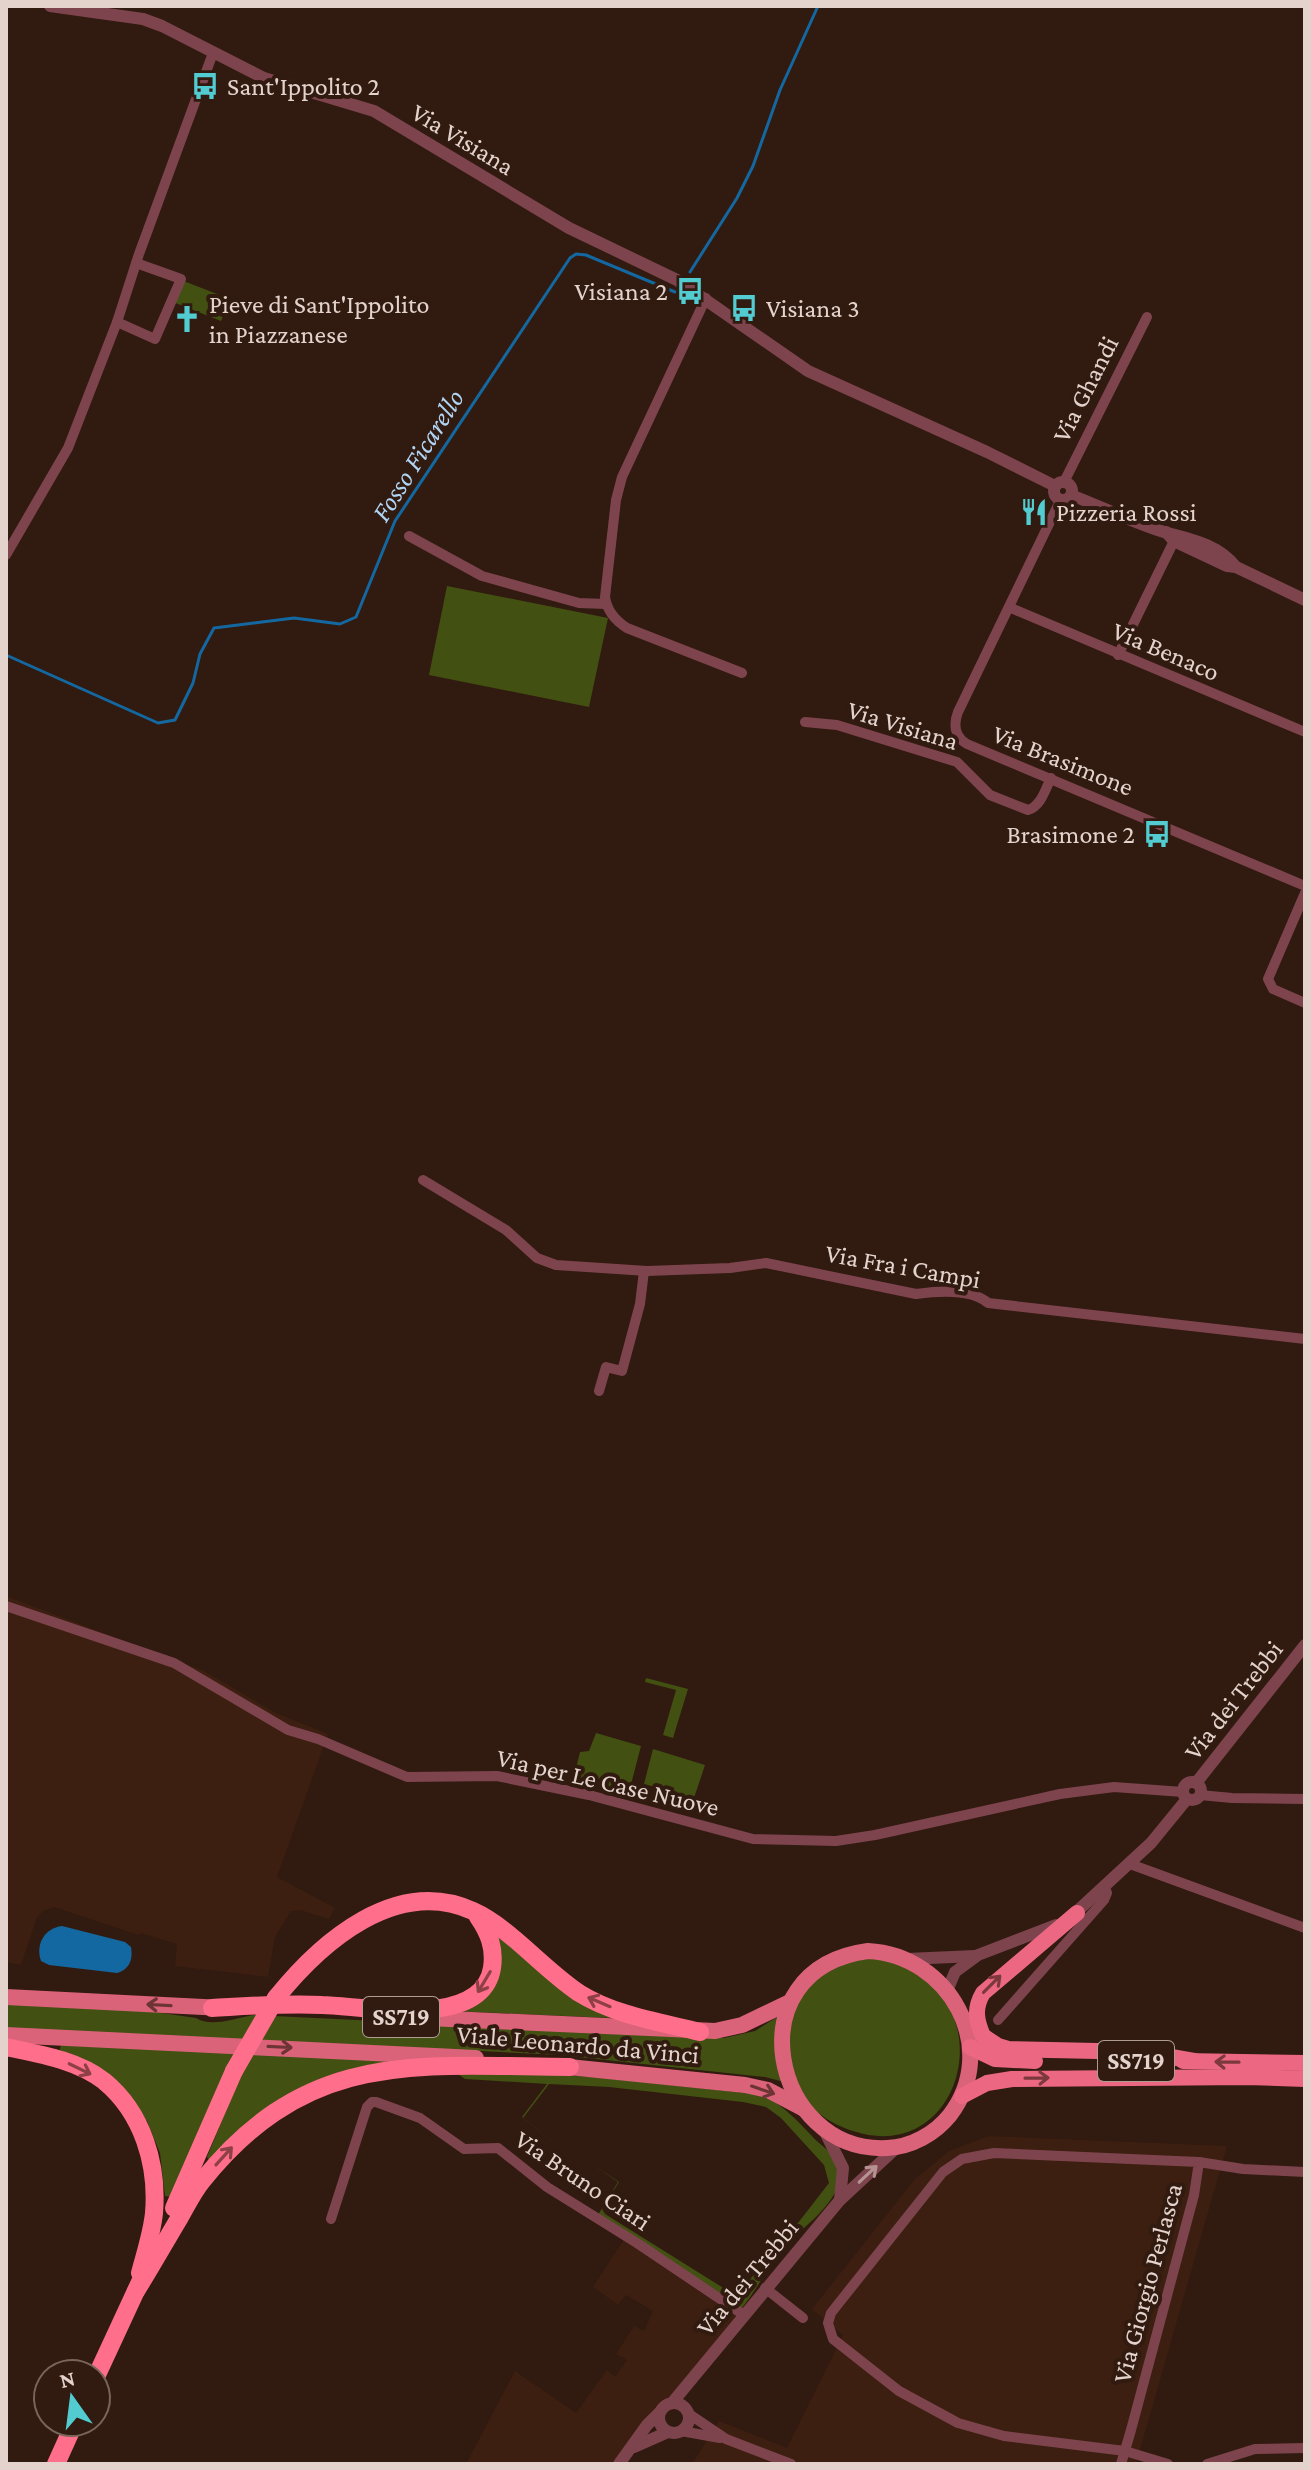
<svg xmlns="http://www.w3.org/2000/svg" width="1311" height="2470" viewBox="0 0 1311 2470" font-family="'Crimson Pro',serif">
<style>
.built{fill:#3c1f10}
.green{fill:#425012;fill-rule:evenodd}
.water{fill:#1468a1}
.lines{fill:none;stroke-linecap:round;stroke-linejoin:round}
.stream{stroke:#1468a1;stroke-width:3}
.minor{stroke:#7e444e;stroke-width:10}
.tertiary{stroke:#7e444e;stroke-width:12}
.primary{stroke:#da637a;stroke-width:16}
.trunk{stroke:#ec6882;stroke-width:16}
.motorway{stroke:#ff6e8b;stroke-width:18}
.motorway-bridge{stroke:#ff6e8b;stroke-width:18}
.oneway{stroke:#8e4047}
.oneway2{stroke:#7c393d}
.oneway3{stroke:#6c3434}
.oneway4{stroke:#b69393}
.labels{text-anchor:middle;stroke-width:8;stroke-linejoin:round;paint-order:stroke}
.shield{fill:#311a0f;stroke:#ae9c93;stroke-width:2}
.shield-label{font-size:24px;font-weight:bold;fill:#e3d3cc}
.poi-label{font-size:26px;fill:#e3d3cc;stroke:#311a0f;text-anchor:start}
.street-label{font-size:26px;fill:#e3d3cc;stroke:#311a0f}
.water-label{font-size:28px;font-style:italic;fill:#b0d4f4;stroke:#311a0f}
</style>
<rect width="100%" height="100%" fill="#311a0f"/>
<g class="built">
<polygon points="6,1596 204,1671 276,1713 328,1734 277,1877 335,1908 329,1919 300,1910 291,1911 275,1937 268,1977 175,1966 177,1944 141,1933 139,1935 54,1907 43,1911 37,1917 21,1965 6,1962"/>
<polygon points="989,2136 1227,2146 1136,2464 692,2464 719,2421 787,2448 843,2335 812,2309 915,2179 949,2151"/>
<polygon points="628,2233 742,2308 687,2382 663,2408 660,2422 631,2448 619,2464 471,2464 467,2462 515,2371 576,2413 607,2370 615,2377 627,2360 616,2354 634,2326 644,2331 653,2311 626,2295 618,2305 593,2287"/>
</g>
<g class="green">
<polygon points="181,280 230,299 221,321 173,302"/>
<polygon points="447,586 608,618 589,707 429,675"/>
<polygon points="646,1678 688,1689 673,1738 663,1735 676,1690 645,1682"/>
<polygon points="596,1733 641,1746 629,1792 573,1780 580,1752 589,1751"/>
<polygon points="653,1749 705,1765 694,1798 644,1784"/>
<polygon points="496,1931 634,2019 451,2011 477,2000"/>
<path d="M868,1957C1012,1975 971,2170 853,2131C832,2124 812,2113 802,2092C798,2085 793,2078 791,2070C780,2039 793,1997 817,1976C828,1965 854,1962 868,1957Z"/>
<path d="M6,2003L135,2009L196,2018C211,2028 236,2018 253,2015L724,2038L755,2031L777,2017L784,2082L765,2077L559,2055L6,2028Z"/>
<polygon points="61,2045 399,2061 355,2070 212,2164 207,2157 240,2077 172,2197 165,2196 160,2153 147,2121 137,2106 59,2052"/>
<path d="M451,2069L594,2077L764,2095C785,2108 794,2117 811,2135C819,2145 831,2150 837,2162C850,2189 816,2218 798,2233C775,2253 760,2285 742,2308L598,2215L618,2182L593,2165L589,2170L522,2117L547,2084L465,2079ZM549,2084L609,2087L743,2102L766,2107L781,2118L824,2165L829,2183L791,2232L740,2291L733,2294L605,2214L602,2209L619,2182L593,2165L589,2170L523,2118Z"/>
</g>
<path class="water" d="M62,1926L125,1942L131,1947C133,1959 130,1969 117,1973L49,1965L41,1961C35,1944 45,1928 62,1926Z"/>
<g class="lines">
<g class="stream">
<polyline points="690,272 737,198 753,166 780,90 818,6"/>
<polyline points="6,655 158,723 175,720 193,683 200,654 214,628 294,618 340,624 356,617 395,521 570,258 576,254 586,255 675,292"/>
</g>
<g class="minor">
<path d="M706,298L622,477L616,500L605,597C607,611 616,621 627,628L742,673"/>
<polyline points="117,322 155,339 181,279 136,263"/>
<polyline points="1064,482 1147,317"/>
<path d="M1061,499L958,712C953,725 955,737 967,744L1305,886"/>
<polyline points="409,536 482,576 579,603 606,604"/>
<polyline points="6,555 68,448 117,322 139,254 213,53"/>
<polyline points="1011,608 1305,732"/>
<polyline points="1118,655 1174,541"/>
<path d="M805,722L837,725L957,762L990,795L1028,810C1041,806 1045,790 1051,778"/>
<polyline points="1305,893 1268,979 1273,989 1305,1003"/>
<path d="M423,1180L506,1230L537,1258L556,1265L647,1271L730,1268L766,1263L916,1294C938,1291 971,1288 988,1303L1305,1339"/>
<polyline points="599,1391 606,1367 622,1371 640,1304 644,1271"/>
<polyline points="6,1606 174,1663 288,1730 318,1739 407,1777 497,1776 589,1795 753,1839 836,1841 875,1835 1060,1794 1114,1787 1183,1792"/>
<polyline points="1200,1795 1232,1798 1305,1799"/>
<polyline points="1130,1864 1305,1928"/>
<polyline points="998,2020 1104,1900 1107,1893 1105,1887"/>
<polyline points="1199,2162 1243,2169 1305,2172"/>
<polyline points="331,2219 367,2107 372,2102 376,2102 420,2118 464,2149 498,2148 547,2187 637,2243 744,2315"/>
<polyline points="765,2288 803,2318"/>
<polyline points="689,2414 726,2439 791,2464"/>
<polyline points="681,2431 720,2438"/>
<polyline points="1121,2464 1131,2430 1194,2195 1199,2162 994,2153 962,2159 943,2172 831,2313 828,2323 833,2339 899,2391 958,2423 1004,2436 1125,2451 1168,2464"/>
<polyline points="1207,2464 1255,2449 1305,2448"/>
</g>
<g class="tertiary">
<polyline points="50,6 143,19 162,26 264,78 374,111 569,228 677,280 808,371 987,452 1055,486"/>
<circle cx="1063" cy="491" r="9"/>
<path d="M1071,495C1102,507 1132,522 1164,532C1190,539 1218,544 1236,567"/>
<polyline points="1166,532 1174,541 1227,566 1236,567 1305,600"/>
<circle cx="1192" cy="1791" r="9"/>
<polyline points="1196,1783 1305,1645"/>
<polyline points="1072,1916 1151,1843 1187,1799"/>
<polyline points="907,1959 975,1956"/>
<polyline points="947,1991 955,1972 978,1955 1056,1925"/>
<polyline points="823,2128 843,2168 840,2200"/>
<circle cx="674" cy="2418" r="15"/>
<polyline points="672,2403 840,2200 896,2148"/>
<polyline points="634,2447 668,2432"/>
<polyline points="619,2464 647,2425 660,2412"/>
</g>
<g class="primary">
<path d="M868,1951C949,1955 1001,2048 950,2115C935,2134 911,2147 887,2148C772,2154 732,1969 868,1951Z"/>
<polyline points="6,1997 223,2008"/>
<polyline points="406,2017 715,2031 742,2025 790,2002"/>
<polyline points="6,2035 476,2058"/>
<polyline points="559,2066 745,2085 768,2090 804,2109"/>
</g>
<g class="trunk">
<path d="M1077,1913L983,1993C974,2008 976,2020 983,2036L998,2046L1008,2049L1143,2052L1194,2061"/>
<polyline points="970,2047 995,2059 1035,2061"/>
<polyline points="1183,2061 1305,2063"/>
<polyline points="962,2096 987,2083 1012,2079 1247,2077 1305,2079"/>
</g>
<g class="motorway">
<path d="M276,1998C321,1942 396,1876 473,1911C509,1927 543,1969 579,1993C614,2015 660,2022 700,2032"/>
<path d="M212,2008C248,2006 285,2003 322,2005C366,2006 482,2030 492,1968C495,1948 489,1933 478,1917"/>
<path d="M6,2047C39,2054 77,2060 104,2081C143,2113 158,2165 154,2213C152,2233 145,2254 140,2273"/>
<polyline points="174,2208 234,2071"/>
<path d="M136,2291C151,2267 165,2242 180,2217C187,2205 193,2192 202,2181C309,2048 417,2066 570,2067"/>
<polyline points="96,2377 140,2282"/>
<polyline points="56,2464 75,2422"/>
</g>
<polyline class="motorway-bridge" points="234,2071 276,1998"/>
</g>
<defs><path id="oneway-shaft" d="M-6 0H5M1.5-3L5.5 0L1.5 3" fill="none" stroke-width="1.6" stroke-linecap="round" stroke-linejoin="round" transform="scale(2)"/></defs>
<g class="oneway">
<use href="#oneway-shaft" transform="translate(484 1982) rotate(121)"/>
<use href="#oneway-shaft" transform="translate(599 2002) rotate(-157)"/>
<use href="#oneway-shaft" transform="translate(80 2069) rotate(26)"/>
<use href="#oneway-shaft" transform="translate(224 2156) rotate(-48)"/>
</g>
<g class="oneway2">
<use href="#oneway-shaft" transform="translate(992 1984) rotate(-45)"/>
<use href="#oneway-shaft" transform="translate(1227 2062) rotate(-179)"/>
<use href="#oneway-shaft" transform="translate(1037 2078) rotate(-1)"/>
</g>
<g class="oneway3">
<use href="#oneway-shaft" transform="translate(159 2005) rotate(-177)"/>
<use href="#oneway-shaft" transform="translate(280 2047) rotate(3)"/>
<use href="#oneway-shaft" transform="translate(763 2090) rotate(19)"/>
</g>
<use class="oneway4" href="#oneway-shaft" transform="translate(868 2174) rotate(-43)"/>
<defs>
<g id="bus-bare" transform="scale(2.16)"><path d="M-5-6H5V4H4V6H2V4H-2V6H-4V4H-5ZM-3.5-4V0h7V-4ZM-3.5 1.2v1.5H-2V1.2ZM2 1.2v1.5H3.5V1.2Z" fill="#52ccd0" stroke="#311a0f" stroke-width="2.5" paint-order="stroke"/></g>
<g id="church-bare" transform="scale(2.16)"><path d="M-1.2-6h2.4v3.5h3.3v2.4h-3.3V6h-2.4V-.1h-3.3v-2.4h3.3Z" fill="#52ccd0" stroke="#311a0f" stroke-width="2.5" paint-order="stroke"/></g>
<g id="restaurant-bare" transform="scale(2.16)"><path d="M-5-6h1v4h1v-4h1v4h1v-4h1v5L-1.5 .5V6h-2V.5L-5-1ZM5-6V6H3V1.5H1.5Q1.5-4 5-6Z" fill="#52ccd0" stroke="#311a0f" stroke-width="2.5" paint-order="stroke"/></g>
</defs>
<g fill-rule="evenodd">
<use href="#bus-bare" x="205" y="86"/>
<use href="#bus-bare" x="690" y="291"/>
<use href="#bus-bare" x="744" y="308"/>
<use href="#church-bare" x="187" y="319"/>
<use href="#restaurant-bare" x="1034" y="512"/>
<use href="#bus-bare" x="1157" y="834"/>
</g>
<g class="labels">
<g class="shield">
<rect x="363" y="1997" width="76" height="40" rx="6"/>
<rect x="1098" y="2041" width="76" height="40" rx="6"/>
</g>
<g class="shield-label">
<text x="401" y="2025">SS719</text>
<text x="1136" y="2069">SS719</text>
</g>
<g class="poi-label">
<text x="227" y="95">Sant'Ippolito 2</text>
<text x="668" y="300" text-anchor="end">Visiana 2</text>
<text x="209" y="313">Pieve di Sant'Ippolito<tspan x="209" dy="30">in Piazzanese</tspan></text>
<text x="766" y="317">Visiana 3</text>
<text x="1056" y="521">Pizzeria Rossi</text>
<text x="1135" y="843" text-anchor="end">Brasimone 2</text>
</g>
<g class="street-label">
<text transform="translate(463 139) rotate(31)" y="9">Via Visiana</text>
<text transform="translate(1085 389) rotate(-63)" y="9">Via Ghandi</text>
<text transform="translate(1166 651) rotate(23)" y="9">Via Benaco</text>
<text transform="translate(903 725) rotate(17)" y="9">Via Visiana</text>
<text transform="translate(1063 760) rotate(22)" y="9">Via Brasimone</text>
<text transform="translate(903 1266) rotate(10)" y="9">Via Fra i Campi</text>
<text transform="translate(1233 1700) rotate(-52)" y="9">Via dei Trebbi</text>
<text transform="translate(608 1782) rotate(13)" y="9">Via per Le Case Nuove</text>
<text transform="translate(578 2044) rotate(5)" y="9">Viale Leonardo da Vinci</text>
<text transform="translate(583 2180) rotate(34)" y="9">Via Bruno Ciari</text>
<text transform="translate(747 2277) rotate(-50)" y="9">Via dei Trebbi</text>
<text transform="translate(1147 2283) rotate(-75)" y="9">Via Giorgio Perlasca</text>
</g>
<g class="water-label">
<text transform="translate(417 455) rotate(-58)" y="10">Fosso Ficarello</text>
</g>
</g>
<rect width="1311" height="2470" fill="none" stroke="#e3d3cc" stroke-width="16"/>
<g transform="translate(72 2398) rotate(346)"><circle r="38" fill="#311a0f" stroke="#78645b" stroke-width="2"/>
<path d="M0-6L14 30L0 20L-14 30Z" fill="#52ccd0"/>
<text y="-12" font-size="22" font-weight="bold" text-anchor="middle" fill="#e3d3cc">N</text>
</g>
</svg>
